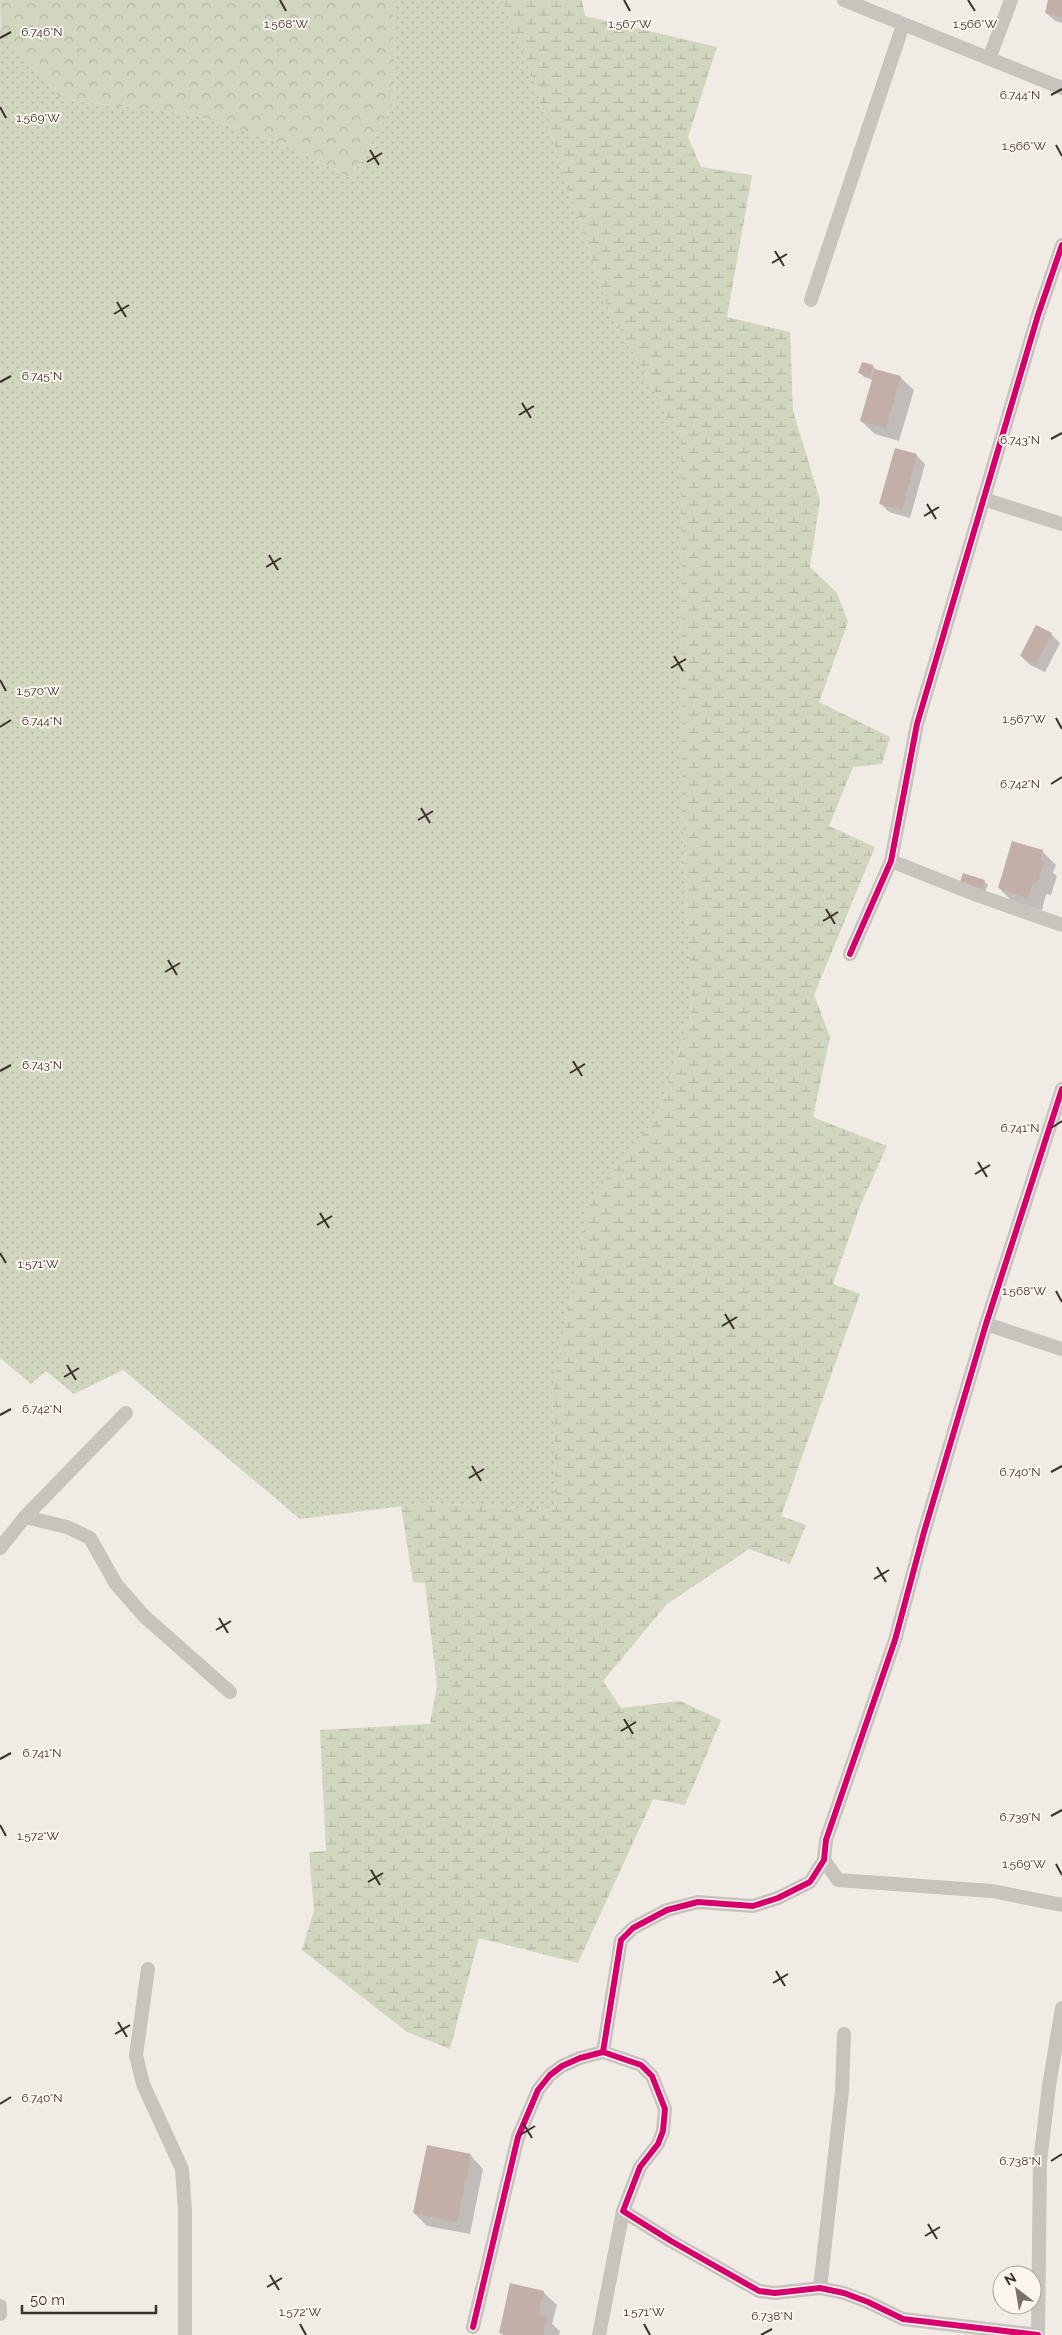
<svg xmlns="http://www.w3.org/2000/svg" width="1062" height="2335" viewBox="0 0 1062 2335" font-family="Raleway,sans-serif">
<style>
.grass{fill:url(#grass-dots)}
.forest{fill:url(#forest-crowns)}
.wetland{fill:url(#wetland-marsh)}
.shadow{fill:#0003}
.building{fill:#c3afa7}
.lines{fill:none;stroke-linecap:round;stroke-linejoin:round}
.minor{stroke:#c9c3be;stroke-width:14}
.cycleway-casing{stroke:#fbf5ee;stroke-width:9}
.cycleway{stroke:#d6006c;stroke-width:6}
.ticks{fill:none;stroke:#3b302b;stroke-width:2}
.ticks-label{font-size:12px;text-anchor:middle;fill:#3b302b;stroke:#fbf5ee;stroke-width:4;stroke-linejoin:round;paint-order:stroke}
</style>
<defs>
<pattern id="grass-dots" width="8" height="8" patternUnits="userSpaceOnUse" patternTransform="scale(1.25)"><rect width="8" height="8" fill="#d1d6bf"/><path d="M2 2h.1M6 6h.1" fill="none" stroke="#b4b8a4" stroke-width="1.8" stroke-linecap="round"/></pattern>
<pattern id="forest-crowns" width="20" height="18" patternUnits="userSpaceOnUse" patternTransform="scale(1.25)"><rect width="20" height="18" fill="#d1d6bf"/><path d="M2 6a3 3 0 1 1 6 0M12 15a3 3 0 1 1 6 0" fill="none" stroke="#b4b8a4"/></pattern>
<pattern id="wetland-marsh" width="20" height="14" patternUnits="userSpaceOnUse" patternTransform="scale(1.25)"><rect width="20" height="14" fill="#d1d6bf"/><path d="M1 5h8M5 5V1M11 12h8M15 12V8" fill="none" stroke="#b4b8a4"/></pattern>
</defs>
<rect width="100%" height="100%" fill="#f0ebe5"/>
<polygon class="grass" points="393,0 502,0 520,42 607,305 681,440 682,811 692,1012 657,1117 589,1201 552,1394 556,1510 427,1503 300,1519 123,1370 74,1394 46,1371 31,1384 0,1358 0,28 61,99 195,115 281,143 351,178 395,100"/>
<polygon class="forest" points="0,0 393,0 395,100 351,178 281,143 195,115 61,99 1,30"/>
<polygon class="wetland" points="502,0 582,0 585,16 717,47 688,137 701,167 752,175 727,317 790,332 793,411 820,500 810,567 837,593 848,622 819,702 890,737 882,764 853,767 829,826 875,847 814,995 830,1037 813,1117 887,1146 860,1206 833,1284 860,1294 781,1516 806,1525 790,1564 749,1549 667,1604 603,1681 621,1708 680,1701 721,1720 685,1805 653,1799 578,1963 479,1938 450,2049 407,2032 302,1950 314,1910 309,1852 326,1851 320,1730 430,1724 437,1686 425,1583 413,1582 401,1506 427,1503 556,1510 552,1394 589,1201 657,1117 692,1012 682,811 681,440 607,305 520,42"/>
<g class="shadow">
<polygon points="1050,0 1062,0 1062,23 1055,21 1046,13"/>
<polygon points="873,366 877,371 900,377 914,390 899,441 875,434 861,421 873,380 864,377 860,373"/>
<polygon points="916,455 925,464 910,518 889,512 881,504"/>
<polygon points="1051,634 1060,643 1045,672 1030,665 1021,656"/>
<polygon points="1042,851 1056,865 1053,873 1057,876 1051,895 1046,894 1042,910 1012,901 999,888"/>
<polygon points="984,881 988,885 984,895 960,885"/>
<polygon points="470,2155 483,2169 470,2234 427,2226 414,2213"/>
<polygon points="543,2292 557,2305 552,2324 560,2331 559,2335 503,2335 500,2332"/>
</g>
<g class="building">
<polygon points="1048,0 1062,0 1062,17 1045,13"/>
<polygon points="862,362 873,365 870,377 858,373"/>
<polygon points="875,369 901,376 886,428 860,421"/>
<polygon points="895,448 917,454 902,510 879,504"/>
<polygon points="1036,625 1052,633 1036,665 1020,656"/>
<polygon points="1012,841 1043,850 1040,860 1044,862 1037,883 1033,882 1028,898 998,888"/>
<polygon points="963,873 985,880 980,892 959,885"/>
<polygon points="427,2145 471,2154 457,2222 413,2213"/>
<polygon points="510,2283 544,2291 538,2315 547,2317 543,2335 509,2335 499,2333"/>
</g>
<g class="lines">
<g class="minor">
<polyline points="844,0 1062,88"/>
<polyline points="989,59 1011,0"/>
<polyline points="811,300 903,25"/>
<polyline points="983,499 1062,524"/>
<polyline points="891,861 977,895 1062,925"/>
<polyline points="850,954 891,861 917,724 1038,315 1062,245"/>
<polyline points="986,1324 1062,1349"/>
<polyline points="25,1517 67,1527 90,1538 116,1584 144,1616 230,1692"/>
<polyline points="0,1548 25,1517 126,1413"/>
<polyline points="824,1860 838,1880 992,1891 1062,1905"/>
<polyline points="148,1969 136,2055 143,2084 182,2169 185,2211 185,2335"/>
<polyline points="603,2052 621,1940 633,1928 667,1910 698,1902 753,1906 778,1898 810,1882 824,1860 826,1840 895,1640 924,1532 986,1324 1062,1089"/>
<polyline points="820,2288 842,2091 844,2034"/>
<polyline points="0,2306 0,2314"/>
<polyline points="473,2327 518,2137 538,2090 550,2075 562,2066 580,2058 603,2052 641,2065 652,2076 665,2109 663,2131 658,2144 640,2167 623,2211 671,2241 759,2291 775,2293 820,2288 844,2293 868,2302 903,2319 1038,2335"/>
<polyline points="599,2335 623,2211"/>
<polyline points="1038,2335 1040,2162 1049,2086 1062,2008"/>
</g>
<g class="cycleway-casing">
<g id="cycleway">
<polyline points="850,954 891,861 917,724 1038,315 1062,245"/>
<polyline points="603,2052 621,1940 633,1928 667,1910 698,1902 753,1906 778,1898 810,1882 824,1860 826,1840 895,1640 924,1532 986,1324 1062,1089"/>
<polyline points="473,2327 518,2137 538,2090 550,2075 562,2066 580,2058 603,2052 641,2065 652,2076 665,2109 663,2131 658,2144 640,2167 623,2211 671,2241 759,2291 775,2293 820,2288 844,2293 868,2302 903,2319 1038,2335"/>
</g>
</g>
<use href="#cycleway" class="cycleway"/>
</g>
<path class="ticks" d="M280,0L286,11M624,0L630,11M968,0L975,11M0,38L11,32M1051,95L1062,89M0,107L6,118M1056,145L1062,156M370,150L379,165M367,162L382,153M775,251L784,266M772,263L787,254M117,302L126,317M114,314L129,305M0,382L11,376M522,403L531,418M519,415L534,406M1051,439L1062,433M927,504L936,519M924,516L939,507M269,555L278,570M266,567L281,558M674,656L683,671M671,668L686,659M0,680L6,691M1056,718L1062,729M0,727L11,720M1051,784L1062,777M421,808L430,823M418,820L433,811M826,909L835,924M823,921L838,912M168,960L177,975M165,972L180,963M573,1061L582,1076M0,1071L11,1065M570,1073L585,1064M1051,1128L1062,1121M978,1162L987,1177M975,1174L990,1165M320,1213L329,1228M317,1225L332,1216M0,1253L6,1263M1056,1291L1062,1302M725,1314L734,1329M722,1326L737,1317M67,1365L76,1380M64,1377L79,1368M0,1415L11,1409M472,1466L481,1481M1051,1472L1062,1466M469,1478L484,1469M877,1567L886,1582M874,1579L889,1570M219,1618L228,1633M216,1630L231,1621M624,1719L633,1734M621,1731L636,1722M0,1759L11,1753M1051,1816L1062,1810M0,1825L6,1836M1056,1864L1062,1875M371,1870L380,1885M368,1882L383,1873M776,1971L785,1986M773,1983L788,1974M118,2022L127,2037M115,2034L130,2025M0,2104L11,2097M523,2123L532,2138M520,2135L535,2126M1051,2161L1062,2154M928,2224L937,2239M925,2236L940,2227M270,2275L279,2290M267,2287L282,2278M300,2324L306,2335M644,2324L650,2335M761,2335L772,2329"/>
<g class="ticks-label">
<text x="630" y="28">1.567°W</text>
<text x="286" y="28">1.568°W</text>
<text x="975" y="28">1.566°W</text>
<text x="42" y="36">6.746°N</text>
<text x="1020" y="99">6.744°N</text>
<text x="38" y="122">1.569°W</text>
<text x="1024" y="150">1.566°W</text>
<text x="42" y="380">6.745°N</text>
<text x="1020" y="444">6.743°N</text>
<text x="38" y="695">1.570°W</text>
<text x="1024" y="723">1.567°W</text>
<text x="42" y="725">6.744°N</text>
<text x="1020" y="788">6.742°N</text>
<text x="42" y="1069">6.743°N</text>
<text x="1020" y="1132">6.741°N</text>
<text x="38" y="1268">1.571°W</text>
<text x="1024" y="1295">1.568°W</text>
<text x="42" y="1413">6.742°N</text>
<text x="1020" y="1476">6.740°N</text>
<text x="42" y="1757">6.741°N</text>
<text x="1020" y="1821">6.739°N</text>
<text x="38" y="1840">1.572°W</text>
<text x="1024" y="1868">1.569°W</text>
<text x="42" y="2102">6.740°N</text>
<text x="1020" y="2165">6.738°N</text>
<text x="300" y="2316">1.572°W</text>
<text x="644" y="2316">1.571°W</text>
<text x="772" y="2320">6.738°N</text>
</g>
<g transform="translate(1017 2290) rotate(329)"><circle r="24" fill="#fbf5ee" stroke="#aea6a0"/>
<path d="M0-4L9 19L0 12L-9 19Z" fill="#7a716c"/>
<text y="-8" font-size="14" font-weight="bold" text-anchor="middle" fill="#3b302b">N</text>
</g>
<path d="M22 2305v8h134v-8" fill="none" stroke="#3b302b" stroke-width="2.5"/>
<text x="30" y="2305" font-size="15" fill="#3b302b" stroke="#fbf5ee" stroke-width="4" paint-order="stroke">50 m</text>
</svg>
